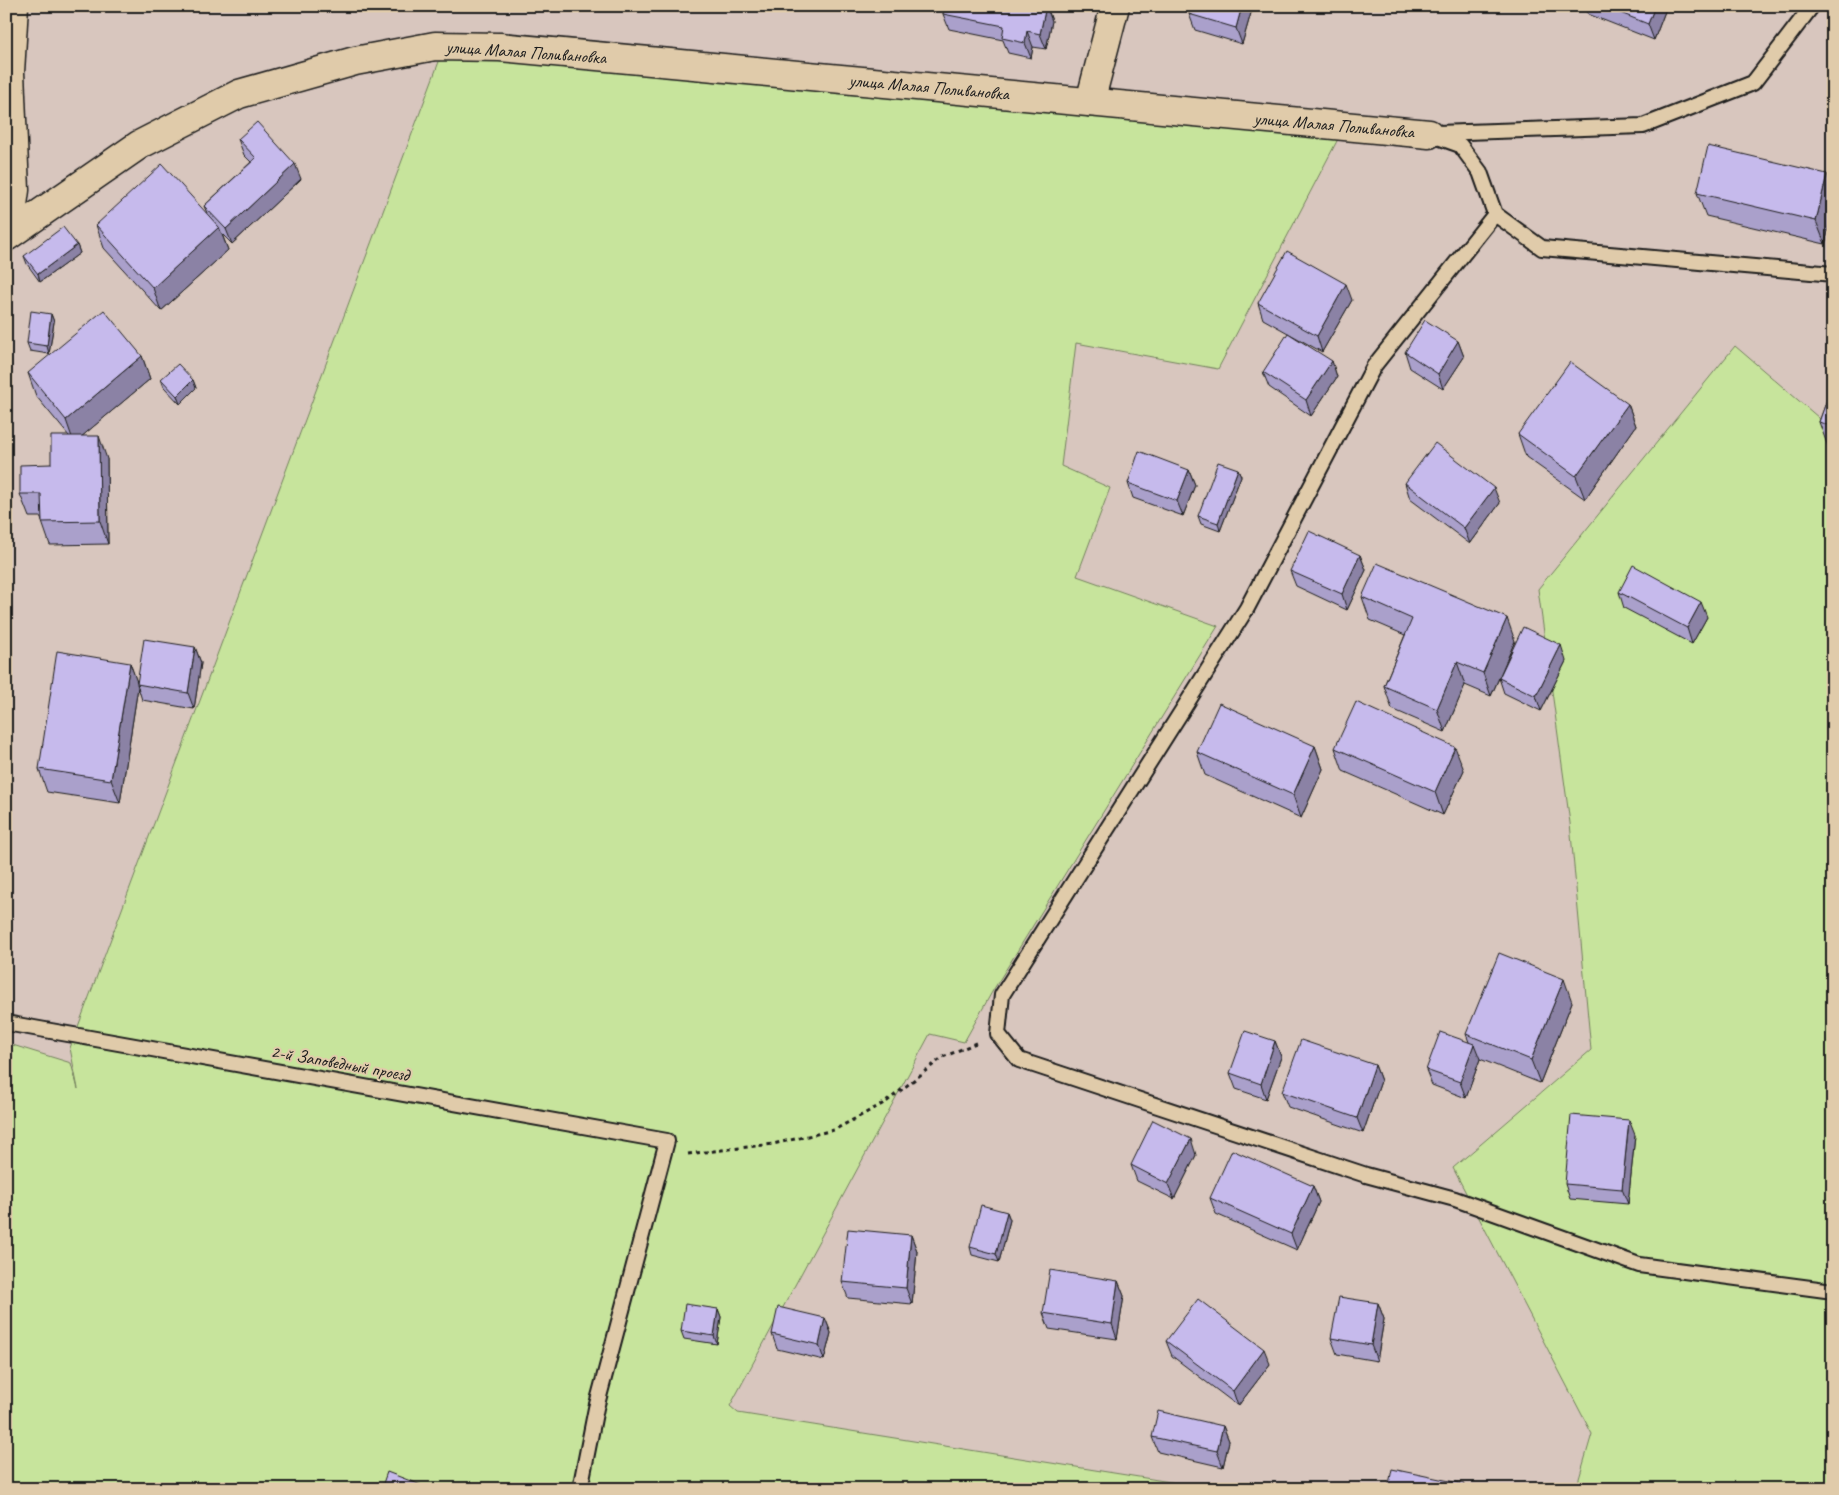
<svg xmlns="http://www.w3.org/2000/svg" width="1839" height="1495" viewBox="0 0 1839 1495" font-family="Caveat,sans-serif">
<style>
.green{fill:#c7e49c;stroke:#72805c}
.lines{fill:none;stroke-linecap:round;stroke-linejoin:round}
.lane-casing{stroke:#1c1c1c;stroke-width:18}
.street-casing{stroke:#1c1c1c;stroke-width:31}
.path{stroke:#1c1c1c;stroke-width:3;stroke-dasharray:4 4;stroke-linecap:butt}
.lane{stroke:#e0cbaa;stroke-width:14}
.street{stroke:#e0cbaa;stroke-width:28}
.wall{fill:#aaa0cb;stroke:#1c1c1c}
.shaded-wall{fill:#8b82a5;stroke:#1c1c1c}
.building{fill:#c6baec;stroke:#1c1c1c}
.labels{text-anchor:middle;stroke-width:4;stroke-linejoin:round;paint-order:stroke}
.street-label{font-size:18px;fill:#1c1c1c;stroke:#e0cbaa}
</style>
<rect width="100%" height="100%" fill="#d8c6be"/>
<filter id="ink" filterUnits="userSpaceOnUse"><feTurbulence type="fractalNoise" baseFrequency=".02" numOctaves="2"/><feDisplacementMap in="SourceGraphic" scale="10" xChannelSelector="R" yChannelSelector="G"/><feConvolveMatrix kernelMatrix="1 2 1 2 8 2 1 2 1" color-interpolation-filters="sRGB"/></filter>
<g filter="url(#ink)">
<g class="green">
<polygon points="440,59 500,60 1338,139 1218,369 1076,343 1061,466 1110,488 1077,576 1218,626 992,992 964,1042 930,1034 730,1406 738,1413 1214,1489 6,1489 6,1043 71,1063 78,1089 70,1048"/>
<polygon points="1735,346 1833,430 1833,1489 1576,1489 1592,1434 1453,1168 1591,1050 1570,823 1538,589"/>
</g>
<g class="lines">
<g class="lane-casing">
<g id="lane">
<polyline points="1437,133 1643,126 1753,83 1812,6"/>
<polyline points="1429,134 1460,145 1480,172 1495,214 1542,248 1833,274"/>
<polyline points="1495,214 1374,366 1247,608 1002,995 998,1034 1019,1060 1366,1175 1455,1199 1639,1265 1833,1291"/>
<polyline points="6,1023 667,1141 596,1408 580,1489"/>
</g>
</g>
<g class="street-casing">
<g id="street">
<polyline points="1090,102 1115,6"/>
<polyline points="9,234 15,190 10,72 14,6"/>
<polyline points="6,237 139,145 239,94 355,61 435,46 500,47 1429,134"/>
</g>
</g>
<polyline class="path" points="688,1154 773,1144 834,1130 886,1102 943,1057 976,1043"/>
<use href="#lane" class="lane"/>
<use href="#street" class="street"/>
</g>
<g class="wall">
<polygon points="945,6 1047,6 1052,21 1046,49 1033,47 1031,58 1008,53 1003,40 949,29 943,14"/>
<polygon points="1191,6 1253,6 1242,44 1195,30 1189,14"/>
<polygon points="1585,6 1667,6 1654,40 1588,14"/>
<polygon points="238,139 301,179 232,244 222,234 228,250 161,311 104,248 96,225 207,213 204,206 251,162 244,155"/>
<polygon points="1827,174 1833,189 1833,209 1825,244 1706,216 1697,193"/>
<polygon points="77,245 80,253 40,282 27,264 24,256"/>
<polygon points="1352,300 1322,352 1263,319 1258,303"/>
<polygon points="51,314 54,322 49,354 30,351 27,343"/>
<polygon points="1458,341 1464,357 1443,389 1410,368 1405,352"/>
<polygon points="142,356 150,379 82,436 107,459 108,544 50,545 42,522 41,517 29,517 20,494 51,464 69,436 36,396 28,373"/>
<polygon points="1332,361 1337,377 1311,416 1269,387 1263,372"/>
<polygon points="161,379 193,380 196,388 180,404 164,387"/>
<polygon points="1833,383 1833,453 1830,452 1819,422"/>
<polygon points="1628,404 1636,426 1585,499 1526,457 1518,434"/>
<polygon points="1238,469 1241,476 1220,531 1201,524 1198,516"/>
<polygon points="1189,470 1195,485 1183,516 1133,498 1128,483"/>
<polygon points="1405,483 1500,503 1470,544 1410,499"/>
<polygon points="1360,555 1366,570 1347,610 1296,586 1290,571"/>
<polygon points="1619,592 1707,617 1692,644 1624,608"/>
<polygon points="1362,597 1515,641 1502,671 1566,661 1541,711 1504,693 1499,678 1491,696 1465,685 1445,732 1392,709 1384,686 1405,635 1370,620"/>
<polygon points="195,647 201,663 194,709 142,700 138,687 120,803 47,792 39,769 130,663 137,683"/>
<polygon points="1315,746 1323,769 1301,818 1205,775 1197,752"/>
<polygon points="1335,748 1464,770 1443,815 1343,771"/>
<polygon points="1572,1002 1540,1083 1480,1059 1466,1098 1432,1085 1426,1070 1469,1042 1466,1034"/>
<polygon points="1275,1041 1281,1057 1266,1099 1236,1089 1230,1073"/>
<polygon points="1375,1065 1381,1081 1363,1133 1288,1107 1282,1092"/>
<polygon points="1635,1135 1628,1204 1570,1199 1565,1184"/>
<polygon points="1196,1155 1174,1199 1137,1181 1131,1165"/>
<polygon points="1313,1186 1319,1202 1297,1250 1216,1214 1210,1198"/>
<polygon points="1007,1212 1010,1220 999,1262 972,1255 970,1247"/>
<polygon points="911,1235 917,1251 912,1304 848,1298 842,1282"/>
<polygon points="1118,1281 1124,1296 1117,1339 1049,1329 1043,1313"/>
<polygon points="1378,1303 1384,1319 1377,1361 1337,1354 1331,1338"/>
<polygon points="718,1309 721,1317 717,1344 684,1339 681,1331"/>
<polygon points="825,1318 831,1333 824,1360 777,1349 772,1334"/>
<polygon points="1166,1341 1270,1364 1238,1406 1172,1356"/>
<polygon points="1223,1426 1229,1441 1223,1467 1158,1452 1152,1437"/>
</g>
<g class="shaded-wall">
<polygon points="1046,6 1052,21 1046,49 1040,34"/>
<polygon points="1242,6 1253,6 1242,44 1236,28"/>
<polygon points="1655,6 1667,6 1654,40 1648,24"/>
<polygon points="1027,31 1033,47 1031,58 1025,43"/>
<polygon points="295,164 301,179 232,244 226,229"/>
<polygon points="1827,174 1833,189 1833,209 1825,244 1816,221"/>
<polygon points="219,227 228,250 161,311 153,288"/>
<polygon points="77,245 80,253 40,282 38,274"/>
<polygon points="1346,284 1352,300 1322,352 1317,336"/>
<polygon points="51,314 54,322 49,354 47,346"/>
<polygon points="1458,341 1464,357 1443,389 1438,374"/>
<polygon points="142,356 150,379 74,443 66,420"/>
<polygon points="1332,361 1337,377 1311,416 1306,400"/>
<polygon points="193,380 196,388 180,404 177,396"/>
<polygon points="1628,404 1636,426 1585,499 1576,476"/>
<polygon points="99,436 107,459 108,544 100,521"/>
<polygon points="1238,469 1241,476 1220,531 1218,523"/>
<polygon points="1189,470 1195,485 1183,516 1177,501"/>
<polygon points="1494,488 1500,503 1470,544 1464,528"/>
<polygon points="1360,555 1366,570 1347,610 1342,594"/>
<polygon points="1701,602 1707,617 1692,644 1687,628"/>
<polygon points="1507,618 1515,641 1491,696 1483,673"/>
<polygon points="1561,645 1566,661 1541,711 1536,696"/>
<polygon points="195,647 201,663 194,709 188,693"/>
<polygon points="1457,662 1465,685 1445,732 1437,709"/>
<polygon points="130,663 138,685 137,684 138,687 120,803 111,780"/>
<polygon points="1315,746 1323,769 1301,818 1293,795"/>
<polygon points="1455,747 1464,770 1443,815 1435,792"/>
<polygon points="1564,979 1572,1002 1540,1083 1531,1060"/>
<polygon points="1275,1041 1281,1057 1266,1099 1261,1084"/>
<polygon points="1474,1044 1480,1059 1466,1098 1460,1082"/>
<polygon points="1375,1065 1381,1081 1363,1133 1357,1118"/>
<polygon points="1629,1120 1635,1135 1628,1204 1622,1189"/>
<polygon points="1191,1139 1196,1155 1174,1199 1168,1184"/>
<polygon points="1313,1186 1319,1202 1297,1250 1291,1234"/>
<polygon points="1007,1212 1010,1220 999,1262 996,1254"/>
<polygon points="911,1235 917,1251 912,1304 906,1288"/>
<polygon points="1118,1281 1124,1296 1117,1339 1112,1324"/>
<polygon points="1378,1303 1384,1319 1377,1361 1371,1345"/>
<polygon points="718,1309 721,1317 717,1344 714,1336"/>
<polygon points="825,1318 831,1333 824,1360 819,1345"/>
<polygon points="1264,1349 1270,1364 1238,1406 1233,1391"/>
<polygon points="1223,1426 1229,1441 1223,1467 1217,1451"/>
</g>
<g class="building">
<polygon points="945,6 1046,6 1040,34 1027,31 1025,43 1002,38 1004,26 943,14"/>
<polygon points="1191,6 1242,6 1236,28 1189,14"/>
<polygon points="1603,6 1655,6 1648,24"/>
<polygon points="257,122 295,164 226,229 204,206 256,158 238,139"/>
<polygon points="1708,146 1827,174 1816,221 1697,193"/>
<polygon points="162,164 219,227 153,288 96,225"/>
<polygon points="63,227 77,245 38,274 24,256"/>
<polygon points="1287,251 1346,284 1317,336 1258,303"/>
<polygon points="104,310 142,356 66,420 28,373"/>
<polygon points="31,311 51,314 47,346 27,343"/>
<polygon points="1425,320 1458,341 1438,374 1405,352"/>
<polygon points="1288,333 1332,361 1306,400 1263,372"/>
<polygon points="1570,362 1628,404 1576,476 1518,434"/>
<polygon points="178,364 193,380 177,396 161,379"/>
<polygon points="1833,383 1833,427 1819,422"/>
<polygon points="51,436 99,436 100,521 42,522 41,494 20,494 20,465 51,464"/>
<polygon points="1435,443 1494,488 1464,528 1405,483"/>
<polygon points="1139,451 1189,470 1177,501 1128,483"/>
<polygon points="1218,462 1238,469 1218,523 1198,516"/>
<polygon points="1309,531 1360,555 1342,594 1290,571"/>
<polygon points="1377,563 1507,618 1483,673 1457,662 1437,709 1384,686 1412,619 1362,597"/>
<polygon points="1633,565 1701,602 1687,628 1619,592"/>
<polygon points="1523,627 1561,645 1536,696 1499,678"/>
<polygon points="144,639 195,647 188,693 137,684"/>
<polygon points="57,651 130,663 111,780 39,769"/>
<polygon points="1356,702 1455,747 1435,792 1335,748"/>
<polygon points="1219,703 1315,746 1293,795 1197,752"/>
<polygon points="1499,953 1564,979 1531,1060 1466,1034"/>
<polygon points="1245,1031 1275,1041 1261,1084 1230,1073"/>
<polygon points="1440,1032 1474,1044 1460,1082 1426,1070"/>
<polygon points="1301,1040 1375,1065 1357,1118 1282,1092"/>
<polygon points="1571,1115 1629,1120 1622,1189 1565,1184"/>
<polygon points="1153,1120 1191,1139 1168,1184 1131,1165"/>
<polygon points="1232,1150 1313,1186 1291,1234 1210,1198"/>
<polygon points="981,1205 1007,1212 996,1254 970,1247"/>
<polygon points="848,1229 911,1235 906,1288 842,1282"/>
<polygon points="1050,1270 1118,1281 1112,1324 1043,1313"/>
<polygon points="1339,1297 1378,1303 1371,1345 1331,1338"/>
<polygon points="1198,1299 1264,1349 1233,1391 1166,1341"/>
<polygon points="685,1304 718,1309 714,1336 681,1331"/>
<polygon points="778,1307 825,1318 819,1345 772,1334"/>
<polygon points="1158,1411 1223,1426 1217,1451 1152,1437"/>
<polygon points="1392,1469 1464,1484 1463,1489 1388,1489"/>
<polygon points="387,1472 421,1485 419,1489 381,1489"/>
</g>
</g>
<g class="labels">
<g class="street-label">
<text transform="translate(526 52) rotate(4)" y="6">улица Малая Поливановка</text>
<text transform="translate(929 87) rotate(5)" y="6">улица Малая Поливановка</text>
<text transform="translate(1334 125) rotate(5)" y="6">улица Малая Поливановка</text>
<text transform="translate(340 1063) rotate(10)" y="6">2-й Заповедный проезд</text>
</g>
</g>
<rect width="1839" height="1495" fill="none" stroke="#e0cbaa" stroke-width="25"/>
<rect x="12" y="12" width="1814" height="1470" fill="none" stroke="#1c1c1c" stroke-width="2" filter="url(#ink)"/>
</svg>
